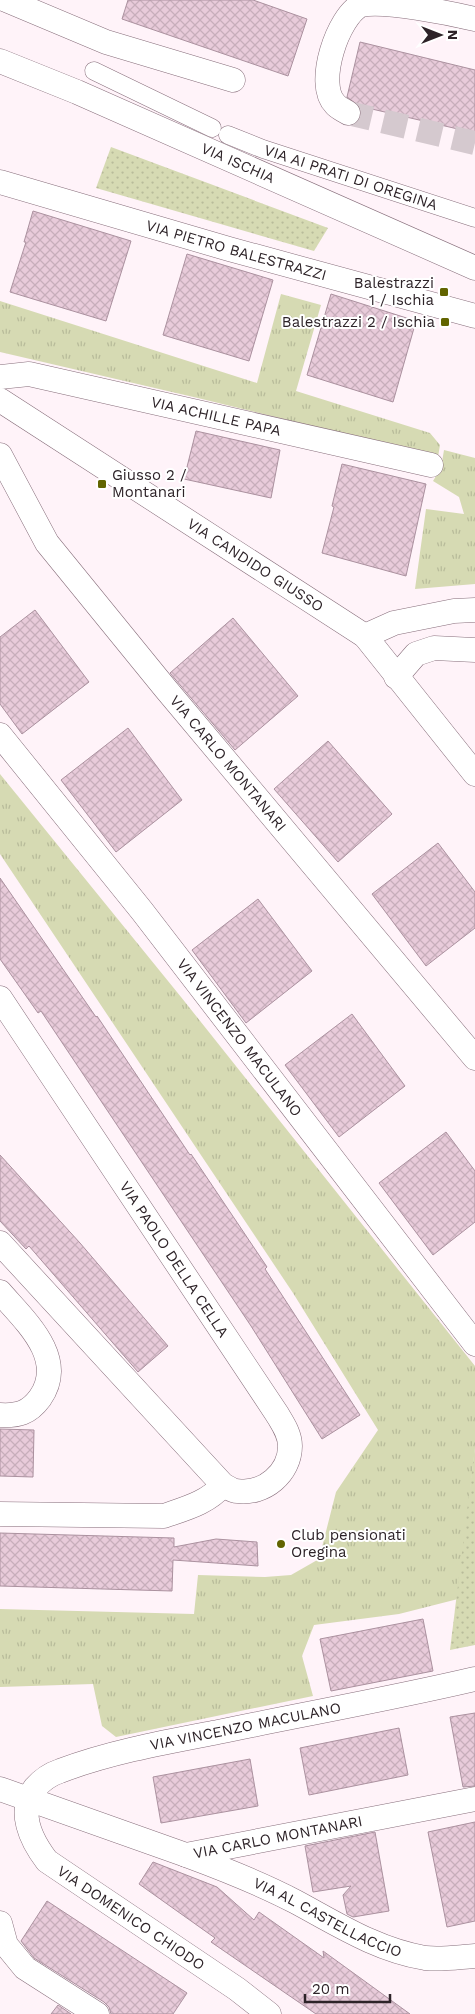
<svg xmlns="http://www.w3.org/2000/svg" width="475" height="2014" viewBox="0 0 475 2014" font-family="'Work Sans',sans-serif">
<style>
.grass{fill:url(#grass-tufts)}
.park{fill:url(#park-dots)}
.building{fill:url(#building-cross-hatch);stroke:#ab919f}
.lines{fill:none;stroke-linecap:round;stroke-linejoin:round}
.minor-tunnel{stroke:#d5c9cf;stroke-width:24;stroke-dasharray:24 12;stroke-linecap:butt}
.pedestrian-casing{stroke:#876e7b;stroke-width:19}
.minor-casing{stroke:#876e7b;stroke-width:25}
.pedestrian{stroke:#fff;stroke-width:18}
.minor{stroke:#fff;stroke-width:24}
.poi-dot{fill:#626400;stroke:#fff;stroke-width:2}
.labels{text-anchor:middle;stroke-width:4;stroke-linejoin:round;paint-order:stroke}
.street-label{font-size:15px;fill:#2d2328;stroke:#fff}
.poi-label{font-size:15px;fill:#2d2328;stroke:#fff;text-anchor:end}
</style>
<defs>
<pattern id="grass-tufts" width="24" height="20" patternUnits="userSpaceOnUse" patternTransform="scale(1.25)"><rect width="24" height="20" fill="#d6dab3"/><path d="M3 7l-1-3M5 7V3M7 7l1-3M15 17l-1-3M17 17v-4M19 17l1-3" fill="none" stroke="#b8bb9a"/></pattern>
<pattern id="park-dots" width="8" height="8" patternUnits="userSpaceOnUse" patternTransform="scale(1.25)"><rect width="8" height="8" fill="#d6dab3"/><path d="M2 2h.1M6 6h.1" fill="none" stroke="#b8bb9a" stroke-width="1.8" stroke-linecap="round"/></pattern>
<pattern id="building-cross-hatch" width="8" height="8" patternUnits="userSpaceOnUse" patternTransform="scale(1.25)"><rect width="8" height="8" fill="#e8cbda"/><path d="M0 0l8 8M0 8l8-8" fill="none" stroke="#c7aebb"/></pattern>
</defs>
<rect width="100%" height="100%" fill="#fff3f9"/>
<g class="grass">
<polygon points="281,294 321,305 296,391 430,433 440,445 438,457 202,399 0,352 0,301 257,383"/>
<polygon points="444,450 475,458 475,584 415,589 426,509 464,514 459,497 433,481 441,468"/>
<polygon points="0,774 181,997 475,1366 475,1448 458,1599 399,1614 314,1625 302,1656 313,1696 116,1737 102,1726 93,1684 0,1687 0,1609 194,1614 198,1575 265,1577 291,1575 319,1559 336,1492 378,1430 293,1293 0,854"/>
</g>
<g class="park">
<polygon points="111,147 328,228 314,251 96,188"/>
<polygon points="475,1446 475,1645 450,1650"/>
</g>
<g class="building">
<polygon points="128,0 253,0 307,19 288,76 122,19"/>
<polygon points="360,42 475,70 475,133 359,106 347,97"/>
<polygon points="33,211 131,241 106,321 10,292 26,242 24,242"/>
<polygon points="187,254 273,280 249,361 163,335"/>
<polygon points="331,294 416,321 393,402 307,375"/>
<polygon points="196,431 280,450 271,498 184,479"/>
<polygon points="342,464 426,484 406,576 322,553 334,507 332,506"/>
<polygon points="35,610 89,682 22,734 0,704 0,637"/>
<polygon points="233,618 298,696 235,750 170,673"/>
<polygon points="128,728 182,800 116,852 61,780"/>
<polygon points="328,741 392,814 338,862 274,789"/>
<polygon points="438,843 475,892 475,928 426,966 372,894"/>
<polygon points="0,878 96,1017 97,1016 190,1155 191,1154 267,1267 265,1269 360,1415 322,1439 251,1326 41,1011 38,1013 0,959"/>
<polygon points="258,899 312,971 246,1023 192,950"/>
<polygon points="352,1014 405,1086 339,1137 285,1065"/>
<polygon points="446,1132 475,1171 475,1222 433,1255 379,1183"/>
<polygon points="0,1155 80,1243 168,1346 138,1372 29,1246 26,1249 0,1221"/>
<polygon points="0,1429 34,1430 33,1477 0,1476"/>
<polygon points="0,1533 174,1538 174,1547 216,1539 257,1542 258,1566 173,1560 172,1591 0,1586"/>
<polygon points="423,1619 433,1671 331,1691 320,1639"/>
<polygon points="475,1713 475,1786 463,1787 450,1717"/>
<polygon points="399,1728 408,1775 309,1795 300,1748"/>
<polygon points="250,1759 258,1806 161,1823 153,1777"/>
<polygon points="475,1822 475,1921 447,1927 428,1832"/>
<polygon points="375,1832 389,1911 353,1917 347,1914 343,1895 351,1886 313,1892 305,1846"/>
<polygon points="153,1862 217,1887 254,1920 259,1912 324,1958 323,1951 410,2014 316,2014 211,1942 215,1938 139,1884"/>
<polygon points="47,1901 187,1993 173,2014 111,2014 109,2007 104,2002 34,1958 21,1941"/>
<polygon points="58,2005 71,2014 51,2014"/>
</g>
<g class="lines">
<polyline class="minor-tunnel" points="348,113 475,143"/>
<g class="pedestrian-casing">
<g id="pedestrian">
<polyline points="94,71 212,128"/>
<path id="s1" d="M228,135L263,149L475,218"/>
</g>
</g>
<g class="minor-casing">
<g id="minor">
<polyline points="6,0 106,42 233,80"/>
<path id="s2" d="M0,61L77,92L475,268"/>
<path d="M348,113C344,110 338,108 335,104C315,84 338,16 361,5C385,0 449,13 475,19"/>
<path id="s3" d="M0,182L229,249L475,316"/>
<path id="s4" d="M0,377L29,374L431,465"/>
<path id="s5" d="M0,400L365,636L475,774"/>
<path id="s6" d="M0,455L47,543L165,688L475,1058"/>
<polyline points="365,636 394,623 454,611 475,610"/>
<polyline points="396,677 416,654 434,648 475,650"/>
<path id="s7" d="M0,735L142,911L475,1344"/>
<path id="s8" d="M0,998L277,1414C283,1424 290,1434 290,1446C290,1473 264,1495 237,1491C232,1491 228,1487 223,1485L0,1243"/>
<path d="M0,1292C24,1320 68,1358 40,1398C29,1413 18,1416 0,1415"/>
<path d="M0,1514L164,1516C187,1508 207,1503 223,1485"/>
<path id="s9" d="M0,1789L186,1855L475,1799"/>
<path id="s10" d="M186,1855C224,1869 260,1883 296,1902C337,1924 377,1950 425,1958C442,1960 459,1957 475,1956"/>
<polyline points="0,1923 6,1945 25,1968 97,2014"/>
<path id="s11" d="M269,2014L237,1989L47,1861C31,1840 17,1811 35,1788C41,1781 51,1774 60,1771C110,1752 166,1742 218,1732C304,1714 390,1699 475,1679"/>
</g>
</g>
<use href="#pedestrian" class="pedestrian"/>
<use href="#minor" class="minor"/>
</g>
<g class="poi-dot">
<rect x="439" y="287" width="10" height="10" rx="2.5"/>
<rect x="440" y="317" width="10" height="10" rx="2.5"/>
<rect x="97" y="479" width="10" height="10" rx="2.5"/>
<circle cx="281" cy="1544" r="5"/>
</g>
<g class="labels">
<g class="street-label">
<text dy="5" stroke="none"><textPath href="#s2" startOffset="259">VIA ISCHIA</textPath></text>
<text dy="5" stroke="none"><textPath href="#s1" startOffset="130">VIA AI PRATI DI OREGINA</textPath></text>
<text dy="5" stroke="none"><textPath href="#s3" startOffset="246">VIA PIETRO BALESTRAZZI</textPath></text>
<text dy="5" stroke="none"><textPath href="#s4" startOffset="221">VIA ACHILLE PAPA</textPath></text>
<text dy="5" stroke="none"><textPath href="#s5" startOffset="304">VIA CANDIDO GIUSSO</textPath></text>
<text dy="5" stroke="none"><textPath href="#s6" startOffset="385">VIA CARLO MONTANARI</textPath></text>
<text dy="5" stroke="none"><textPath href="#s7" startOffset="386">VIA VINCENZO MACULANO</textPath></text>
<text dy="5" stroke="none"><textPath href="#s8" startOffset="314">VIA PAOLO DELLA CELLA</textPath></text>
<text dy="5" stroke="none"><textPath href="#s11" startOffset="571">VIA VINCENZO MACULANO</textPath></text>
<text dy="5" stroke="none"><textPath href="#s9" startOffset="291">VIA CARLO MONTANARI</textPath></text>
<text dy="5" stroke="none"><textPath href="#s10" startOffset="155">VIA AL CASTELLACCIO</textPath></text>
<text transform="translate(131 1918) rotate(34)" y="5">VIA DOMENICO CHIODO</text>
</g>
<g class="poi-label">
<text x="434" y="288">Balestrazzi<tspan x="434" dy="17">1 / Ischia</tspan></text>
<text x="435" y="327">Balestrazzi 2 / Ischia</text>
<text x="112" y="480" text-anchor="start">Giusso 2 /<tspan x="112" dy="17">Montanari</tspan></text>
<text x="291" y="1540" text-anchor="start">Club pensionati<tspan x="291" dy="17">Oregina</tspan></text>
</g>
</g>
<g transform="translate(440 35) rotate(90)" stroke="#ffffff" stroke-width="4" paint-order="stroke">
<path d="M0-4L9 19L0 12L-9 19Z" fill="#2d2328"/>
<text y="-8" font-size="14" font-weight="bold" text-anchor="middle" fill="#2d2328">N</text>
</g>
<path d="M305 1994v8h85v-8" fill="none" stroke="#2d2328" stroke-width="2.5"/>
<text x="312" y="1994" font-size="15" fill="#2d2328" stroke="#ffffff" stroke-width="4" paint-order="stroke">20 m</text>
</svg>
